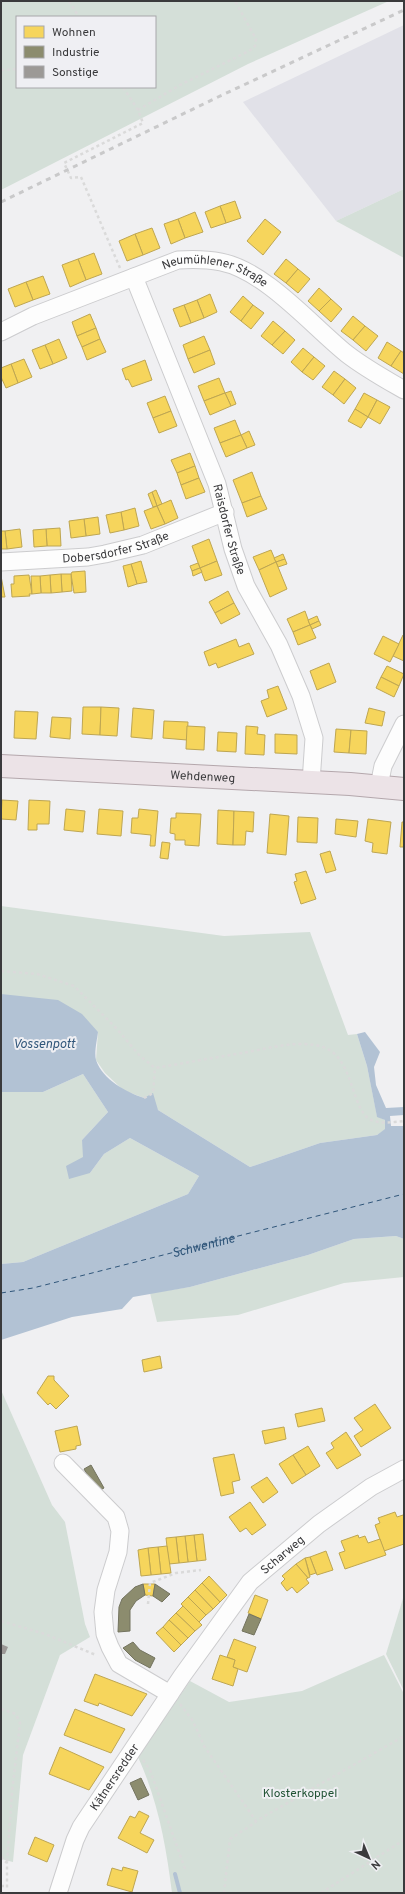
<svg xmlns="http://www.w3.org/2000/svg" width="405" height="1894" viewBox="0 0 405 1894" font-family="Overpass,sans-serif">
<style>
.built{fill:#e1e1e8}
.green{fill:#d4dfd8;fill-rule:evenodd}
.water{fill:#b2c2d4}
.homes{fill:#f6d55c;stroke:#bea652}
.industry{fill:#8c8c6e;stroke:#73735f}
.lines{fill:none;stroke-linecap:round;stroke-linejoin:round}
.stream{stroke:#b2c2d4;stroke-width:4}
.ferry{stroke:#30567a;stroke-width:1;stroke-dasharray:5 4;stroke-linecap:butt}
.building{fill:#9c9996}
.minor-casing{stroke:#ccccce;stroke-width:19}
.major-casing{stroke:#b4a7ac;stroke-width:24}
.path{stroke:#dadada;stroke-width:2.5;stroke-dasharray:3 3;stroke-linecap:butt}
.minor{stroke:#fdfdfd;stroke-width:17}
.major{stroke:#ece3e7;stroke-width:22}
.rail{stroke:#c9c9ca;stroke-width:3;stroke-dasharray:5 5;stroke-linecap:butt}
.labels{text-anchor:middle;stroke-width:4;stroke-linejoin:round;paint-order:stroke}
.street-label{font-size:12px;fill:#3a3a3c;stroke:#efeff3}
.park-label{font-size:12px;fill:#215335;stroke:#efeff3}
.water-label{font-size:13px;font-style:italic;fill:#30567a;stroke:#efeff3}
</style>
<rect width="100%" height="100%" fill="#f0f0f2"/>
<polygon class="built" points="404,25 404,189 336,221 243,102"/>
<g class="green">
<path d="M1,1H389L248,64L1,190ZM17,17H155V87H17Z"/>
<polygon points="404,189 404,258 336,221"/>
<polygon points="1,906 224,936 310,932 348,1035 357,1034 367,1066 377,1116 385,1120 386,1129 377,1135 320,1143 250,1167 158,1110 144,1098 123,1090 105,1073 96,1060 98,1032 1,994"/>
<polygon points="83,1074 108,1112 82,1140 90,1173 104,1154 130,1138 199,1176 188,1194 23,1262 1,1264 1,1092 43,1092"/>
<polygon points="396,1236 404,1239 404,1277 344,1283 238,1315 157,1322 150,1293 190,1287 308,1255 354,1239"/>
<polygon points="1,1390 52,1505 65,1522 85,1624 90,1637 60,1655 23,1755 13,1862 1,1859"/>
<polygon points="404,1595 404,1691 386,1654"/>
<path d="M384,1655L404,1694V1893H172C166,1845 158,1801 138,1757L190,1681L229,1702L302,1691Z"/>
</g>
<path class="water" d="M1,994L58,1000L82,1014L98,1032C97,1040 94,1053 96,1060C103,1080 126,1092 144,1098L153,1093L158,1110L250,1167L320,1143L377,1135L385,1129V1120L377,1117L367,1066L357,1034L365,1032L380,1052L374,1067L376,1085L386,1108L404,1107V1115L390,1116L391,1126H404V1239L396,1236L354,1239L308,1255L190,1287L133,1297L122,1309L72,1317L1,1340V1264L23,1262L188,1194L199,1176L130,1138L104,1154L90,1173L69,1179L66,1166L83,1157L82,1140L108,1112L83,1074L43,1092H1Z"/>
<g class="homes">
<polygon points="235,201 241,218 226,223 220,206"/>
<polygon points="220,206 226,223 211,228 205,212"/>
<polygon points="195,212 203,232 185,238 178,219"/>
<polygon points="178,219 185,238 171,244 164,224"/>
<polygon points="265,219 281,232 263,255 247,241"/>
<polygon points="152,228 160,248 143,255 135,234"/>
<polygon points="135,234 143,255 127,261 119,241"/>
<polygon points="94,253 102,274 86,280 78,259"/>
<polygon points="78,259 86,280 70,287 62,265"/>
<polygon points="286,259 298,269 286,283 274,274"/>
<polygon points="298,269 310,279 298,293 286,283"/>
<polygon points="43,276 50,294 33,300 26,282"/>
<polygon points="26,282 33,300 15,307 8,289"/>
<polygon points="319,288 331,299 319,311 308,301"/>
<polygon points="210,294 217,312 204,318 197,300"/>
<polygon points="243,296 253,305 241,321 230,312"/>
<polygon points="331,299 342,309 331,322 319,311"/>
<polygon points="197,300 204,318 191,323 184,305"/>
<polygon points="184,305 191,323 180,327 173,309"/>
<polygon points="253,305 264,313 251,329 241,321"/>
<polygon points="90,314 96,328 77,336 72,322"/>
<polygon points="353,316 365,326 353,340 341,331"/>
<polygon points="273,321 285,331 272,345 261,336"/>
<polygon points="365,326 378,336 366,351 353,340"/>
<polygon points="96,328 100,339 82,347 77,336"/>
<polygon points="285,331 295,340 283,354 272,345"/>
<polygon points="204,336 210,350 188,359 183,345"/>
<polygon points="59,339 67,358 53,364 45,345"/>
<polygon points="100,339 106,352 87,360 82,347"/>
<polygon points="387,342 401,351 391,366 378,358"/>
<polygon points="45,345 53,364 40,369 32,350"/>
<polygon points="303,348 314,357 302,372 291,362"/>
<polygon points="210,350 215,364 194,373 188,359"/>
<polygon points="401,351 404,353 404,374 391,366"/>
<polygon points="314,357 325,366 313,380 302,372"/>
<polygon points="24,359 32,377 18,383 11,364"/>
<polygon points="145,360 152,380 132,387 128,379 126,380 122,369"/>
<polygon points="11,364 18,383 6,388 1,377 1,368"/>
<polygon points="334,371 345,379 333,395 322,387"/>
<polygon points="219,378 225,393 204,401 198,386"/>
<polygon points="345,379 356,388 344,404 333,395"/>
<polygon points="231,391 236,404 231,406 225,393"/>
<polygon points="225,393 231,406 210,415 204,401"/>
<polygon points="364,393 377,400 368,417 355,409"/>
<polygon points="165,396 171,411 153,418 147,403"/>
<polygon points="377,400 390,407 380,424 368,417"/>
<polygon points="355,409 368,417 361,428 348,421"/>
<polygon points="171,411 177,426 159,433 153,418"/>
<polygon points="235,420 241,435 220,443 214,428"/>
<polygon points="249,431 255,445 247,448 241,435"/>
<polygon points="241,435 247,448 226,457 220,443"/>
<polygon points="190,453 195,466 177,473 171,460"/>
<polygon points="195,466 199,478 181,485 177,473"/>
<polygon points="252,472 261,496 242,503 233,480"/>
<polygon points="199,478 205,492 186,499 181,485"/>
<polygon points="156,490 162,504 157,506 152,492"/>
<polygon points="152,492 157,506 153,507 148,494"/>
<polygon points="261,496 267,509 247,517 242,503"/>
<polygon points="171,500 178,518 165,524 157,506"/>
<polygon points="157,506 165,524 151,529 144,511"/>
<polygon points="135,508 139,526 124,530 121,512"/>
<polygon points="121,512 124,530 110,533 106,515"/>
<polygon points="98,517 100,534 86,536 84,519"/>
<polygon points="84,519 86,536 71,538 69,521"/>
<polygon points="60,528 61,546 47,546 46,529"/>
<polygon points="20,529 22,547 7,549 5,531"/>
<polygon points="46,529 47,546 34,547 33,530"/>
<polygon points="1,531 5,531 7,549 1,549"/>
<polygon points="209,539 217,561 200,568 192,546"/>
<polygon points="271,550 276,562 259,570 253,557"/>
<polygon points="283,554 285,559 276,562 274,558"/>
<polygon points="285,559 287,564 278,567 276,562"/>
<polygon points="141,561 147,582 137,584 131,564"/>
<polygon points="217,561 222,575 205,581 200,568"/>
<polygon points="276,562 287,589 270,597 259,570"/>
<polygon points="198,563 200,568 192,571 190,566"/>
<polygon points="131,564 137,584 128,587 123,566"/>
<polygon points="200,568 202,572 193,576 192,571"/>
<polygon points="85,571 86,592 74,593 71,574 72,572"/>
<polygon points="61,574 71,574 72,591 62,592"/>
<polygon points="61,574 62,592 51,593 50,575"/>
<polygon points="29,575 32,594 29,594 30,596 12,597 11,584 14,584 14,576"/>
<polygon points="50,575 51,593 41,593 40,576"/>
<polygon points="1,576 5,597 1,597"/>
<polygon points="31,576 40,576 41,593 32,594"/>
<polygon points="228,591 234,603 215,613 209,602"/>
<polygon points="234,603 240,614 221,624 215,613"/>
<polygon points="305,611 310,625 293,632 287,619"/>
<polygon points="317,616 319,621 310,625 308,620"/>
<polygon points="319,621 321,625 312,629 310,625"/>
<polygon points="310,625 316,638 298,645 293,632"/>
<polygon points="403,635 404,635 404,661 393,656"/>
<polygon points="383,636 399,644 390,662 374,654"/>
<polygon points="236,639 239,647 249,643 254,654 218,668 216,663 209,666 204,652"/>
<polygon points="329,663 336,682 317,690 310,671"/>
<polygon points="387,666 404,674 399,686 381,677"/>
<polygon points="381,677 399,686 394,697 376,688"/>
<polygon points="278,686 287,709 267,717 261,701 269,698 267,690"/>
<polygon points="83,707 101,707 100,735 82,734"/>
<polygon points="101,707 119,708 117,736 100,735"/>
<polygon points="133,708 154,710 152,739 131,737"/>
<polygon points="369,708 385,712 382,726 365,723"/>
<polygon points="15,711 38,712 36,739 14,738"/>
<polygon points="52,717 71,718 70,739 50,737"/>
<polygon points="164,721 188,722 187,740 163,738"/>
<polygon points="187,726 205,727 204,750 186,749"/>
<polygon points="246,726 258,727 257,734 265,735 264,755 245,754"/>
<polygon points="336,729 351,730 349,753 334,752"/>
<polygon points="351,730 367,731 366,754 349,753"/>
<polygon points="218,732 237,733 236,752 217,751"/>
<polygon points="275,734 297,735 297,754 275,753"/>
<polygon points="2,800 18,801 16,820 1,819"/>
<polygon points="29,800 50,801 49,824 37,824 37,830 28,830"/>
<polygon points="66,809 85,811 83,832 64,830"/>
<polygon points="99,809 123,811 121,836 97,834"/>
<polygon points="139,809 158,811 155,846 150,846 151,835 131,833 132,818 138,818"/>
<polygon points="218,810 234,811 233,845 217,844"/>
<polygon points="234,811 254,812 253,832 246,831 245,845 233,845"/>
<polygon points="176,813 201,814 199,846 185,845 185,840 175,840 175,834 170,833 171,818 176,818"/>
<polygon points="270,814 289,816 286,855 267,853"/>
<polygon points="298,817 318,818 317,843 297,842"/>
<polygon points="336,819 358,821 356,837 335,834"/>
<polygon points="368,819 391,822 387,854 372,852 373,843 365,841"/>
<polygon points="402,822 404,822 404,847 400,847"/>
<polygon points="162,842 170,843 168,859 160,858"/>
<polygon points="330,851 336,870 326,873 320,854"/>
<polygon points="306,871 316,899 301,904 294,882 297,881 295,874"/>
<polygon points="160,1356 162,1368 144,1372 142,1360"/>
<polygon points="48,1376 54,1376 54,1380 69,1396 56,1409 50,1403 48,1405 37,1393"/>
<polygon points="375,1404 391,1428 361,1447 354,1436 363,1430 354,1418"/>
<polygon points="322,1408 325,1421 298,1427 295,1414"/>
<polygon points="77,1426 81,1445 76,1446 76,1449 60,1452 55,1431"/>
<polygon points="284,1427 286,1439 265,1444 262,1431"/>
<polygon points="346,1432 361,1455 337,1469 326,1453 334,1448 331,1443"/>
<polygon points="308,1446 320,1466 306,1475 293,1455"/>
<polygon points="234,1454 240,1480 232,1482 234,1493 221,1496 213,1458"/>
<polygon points="293,1455 306,1475 292,1484 279,1464"/>
<polygon points="267,1477 278,1492 263,1503 251,1487"/>
<polygon points="250,1502 266,1525 252,1535 246,1528 240,1532 229,1517"/>
<polygon points="395,1512 397,1517 403,1515 404,1517 404,1544 384,1551 375,1525 380,1523 378,1518"/>
<polygon points="203,1534 206,1560 197,1561 194,1535"/>
<polygon points="194,1535 197,1561 188,1562 185,1536"/>
<polygon points="358,1535 359,1538 365,1536 368,1543 380,1539 386,1555 345,1569 339,1553 345,1551 341,1541"/>
<polygon points="185,1536 188,1562 179,1563 176,1537"/>
<polygon points="176,1537 179,1563 169,1564 166,1538"/>
<polygon points="167,1546 171,1573 161,1574 158,1547"/>
<polygon points="158,1547 161,1574 151,1575 148,1548"/>
<polygon points="148,1548 151,1575 141,1576 138,1550"/>
<polygon points="326,1551 333,1570 317,1575 310,1557"/>
<polygon points="310,1557 316,1573 310,1575 305,1558"/>
<polygon points="305,1558 310,1577 308,1578 296,1564"/>
<polygon points="296,1564 308,1578 306,1579 309,1583 297,1593 292,1587 287,1591 281,1583 285,1579 282,1576"/>
<polygon points="209,1576 227,1595 220,1602 202,1583"/>
<polygon points="202,1583 220,1602 213,1609 195,1590"/>
<polygon points="143,1584 155,1584 153,1596 145,1595"/>
<polygon points="195,1590 213,1609 206,1615 188,1597"/>
<polygon points="255,1595 268,1600 261,1619 248,1613"/>
<polygon points="188,1597 206,1615 199,1622 181,1604"/>
<polygon points="183,1606 202,1625 195,1631 176,1613"/>
<polygon points="176,1613 195,1631 188,1638 169,1620"/>
<polygon points="169,1620 188,1638 181,1645 163,1627"/>
<polygon points="163,1627 181,1645 174,1652 156,1633"/>
<polygon points="234,1639 256,1647 247,1672 233,1667 235,1660 227,1657"/>
<polygon points="220,1655 235,1660 233,1667 238,1669 233,1686 212,1679"/>
<polygon points="95,1674 147,1694 132,1716 99,1703 98,1706 84,1701"/>
<polygon points="75,1709 125,1729 111,1753 64,1735"/>
<polygon points="60,1747 104,1767 89,1790 49,1774"/>
<polygon points="139,1811 149,1816 140,1833 154,1840 147,1853 118,1838 130,1816 135,1818"/>
<polygon points="35,1837 54,1845 47,1862 28,1854"/>
<polygon points="123,1867 138,1871 132,1892 107,1885 112,1868 122,1871"/>
</g>
<g class="industry">
<polygon points="91,1465 104,1488 97,1492 84,1469"/>
<polygon points="143,1584 145,1595 136,1601 130,1610 130,1631 118,1632 119,1607 122,1599 135,1587"/>
<polygon points="155,1584 170,1594 162,1602 153,1596"/>
<polygon points="249,1614 261,1619 254,1635 242,1631"/>
<polygon points="133,1642 140,1650 155,1658 150,1668 135,1660 123,1648"/>
<polygon points="141,1778 149,1795 138,1800 130,1783"/>
</g>
<g class="lines">
<polyline class="stream" points="175,1874 180,1893"/>
<path class="ferry" id="s1" d="M1,1293L33,1288L404,1194"/>
</g>
<polygon class="building" points="1,1644 8,1647 5,1654 1,1654"/>
<g class="lines">
<g class="minor-casing">
<g id="minor">
<path id="s2" d="M134,277L217,484L233,549L246,586L279,645L301,696L314,738L311,782"/>
<path id="s3" d="M1,332L33,316L178,260C193,259 206,259 221,262C266,271 312,326 347,354C365,368 385,379 404,390"/>
<path id="s4" d="M1,562L88,557L105,554L143,545L225,512"/>
<polyline points="379,786 383,766 404,724"/>
<polyline points="63,1463 116,1517 120,1531 118,1552 106,1590 103,1612 105,1634 110,1647 119,1664 170,1694"/>
<path id="s5" d="M58,1893L75,1840L81,1827L182,1676L250,1582L319,1524L371,1487L404,1469"/>
</g>
</g>
<g class="major-casing">
<g id="major">
<path id="s6" d="M1,766L350,784L404,789"/>
</g>
</g>
<g class="path">
<polyline points="69,1 79,17"/>
<polyline points="1,70 17,69"/>
<polyline points="138,110 180,85 249,51 255,46 256,39 235,1"/>
<polyline points="120,268 81,177 71,178 64,163 143,123 138,110 123,87"/>
<path d="M1,971L37,974L74,986L116,1028L140,1056L155,1068C184,1063 213,1058 242,1053C267,1049 297,1039 323,1047C356,1058 350,1115 374,1121C383,1124 394,1122 404,1121"/>
<polyline points="144,1098 153,1093 155,1068"/>
<polyline points="148,1604 150,1583 176,1573 201,1570"/>
<polyline points="1,1621 45,1634 96,1655"/>
<polyline points="180,1704 193,1721 204,1746 256,1821 404,1736"/>
<polyline points="1,1709 16,1714 20,1723 12,1792 7,1863"/>
<polyline points="143,1760 150,1770 185,1869"/>
<polyline points="1,1857 7,1863 7,1888"/>
<polyline points="1,1886 7,1886"/>
<polyline points="224,1893 230,1839 256,1822"/>
<polyline points="321,1893 404,1840"/>
</g>
<use href="#minor" class="minor"/>
<use href="#major" class="major"/>
<polyline class="rail" points="1,202 218,97 404,10"/>
</g>
<g class="labels">
<g class="street-label">
<text dy="4" stroke="none"><textPath href="#s3" startOffset="230">Neumühlener Straße</textPath></text>
<text dy="4" stroke="none"><textPath href="#s2" startOffset="270">Raisdorfer Straße</textPath></text>
<text dy="4" stroke="none"><textPath href="#s4" startOffset="116">Dobersdorfer Straße</textPath></text>
<text dy="4" stroke="none"><textPath href="#s6" startOffset="202">Wehdenweg</textPath></text>
<text dy="4" stroke="none"><textPath href="#s5" startOffset="410">Scharweg</textPath></text>
<text dy="4" stroke="none"><textPath href="#s5" startOffset="130">Kätnersredder</textPath></text>
</g>
<g class="park-label">
<text x="300" y="1797">Klosterkoppel</text>
</g>
<g class="water-label">
<text x="44" y="1048">Vossenpott</text>
<text dy="5" stroke="none"><textPath href="#s1" startOffset="208">Schwentine</textPath></text>
</g>
</g>
<rect width="405" height="1894" fill="none" stroke="#3a3a3c" stroke-width="4"/>
<rect x="16" y="16" width="140" height="72" fill="#efeff3" stroke="#a7a7aa"/>
<rect x="24" y="26" width="20" height="12" fill="#f6d55c" stroke="#a7a7aa"/>
<text x="52" y="36" font-size="12" fill="#3a3a3c">Wohnen</text>
<rect x="24" y="46" width="20" height="12" fill="#8c8c6e" stroke="#a7a7aa"/>
<text x="52" y="56" font-size="12" fill="#3a3a3c">Industrie</text>
<rect x="24" y="66" width="20" height="12" fill="#9c9996" stroke="#a7a7aa"/>
<text x="52" y="76" font-size="12" fill="#3a3a3c">Sonstige</text>
<g transform="translate(369 1858) rotate(136)" stroke="#efeff3" stroke-width="3" paint-order="stroke">
<path d="M0-3L7 15L0 10L-7 15Z" fill="#3a3a3c"/>
<text y="-6" font-size="11" font-weight="bold" text-anchor="middle" fill="#3a3a3c">N</text>
</g>
</svg>
